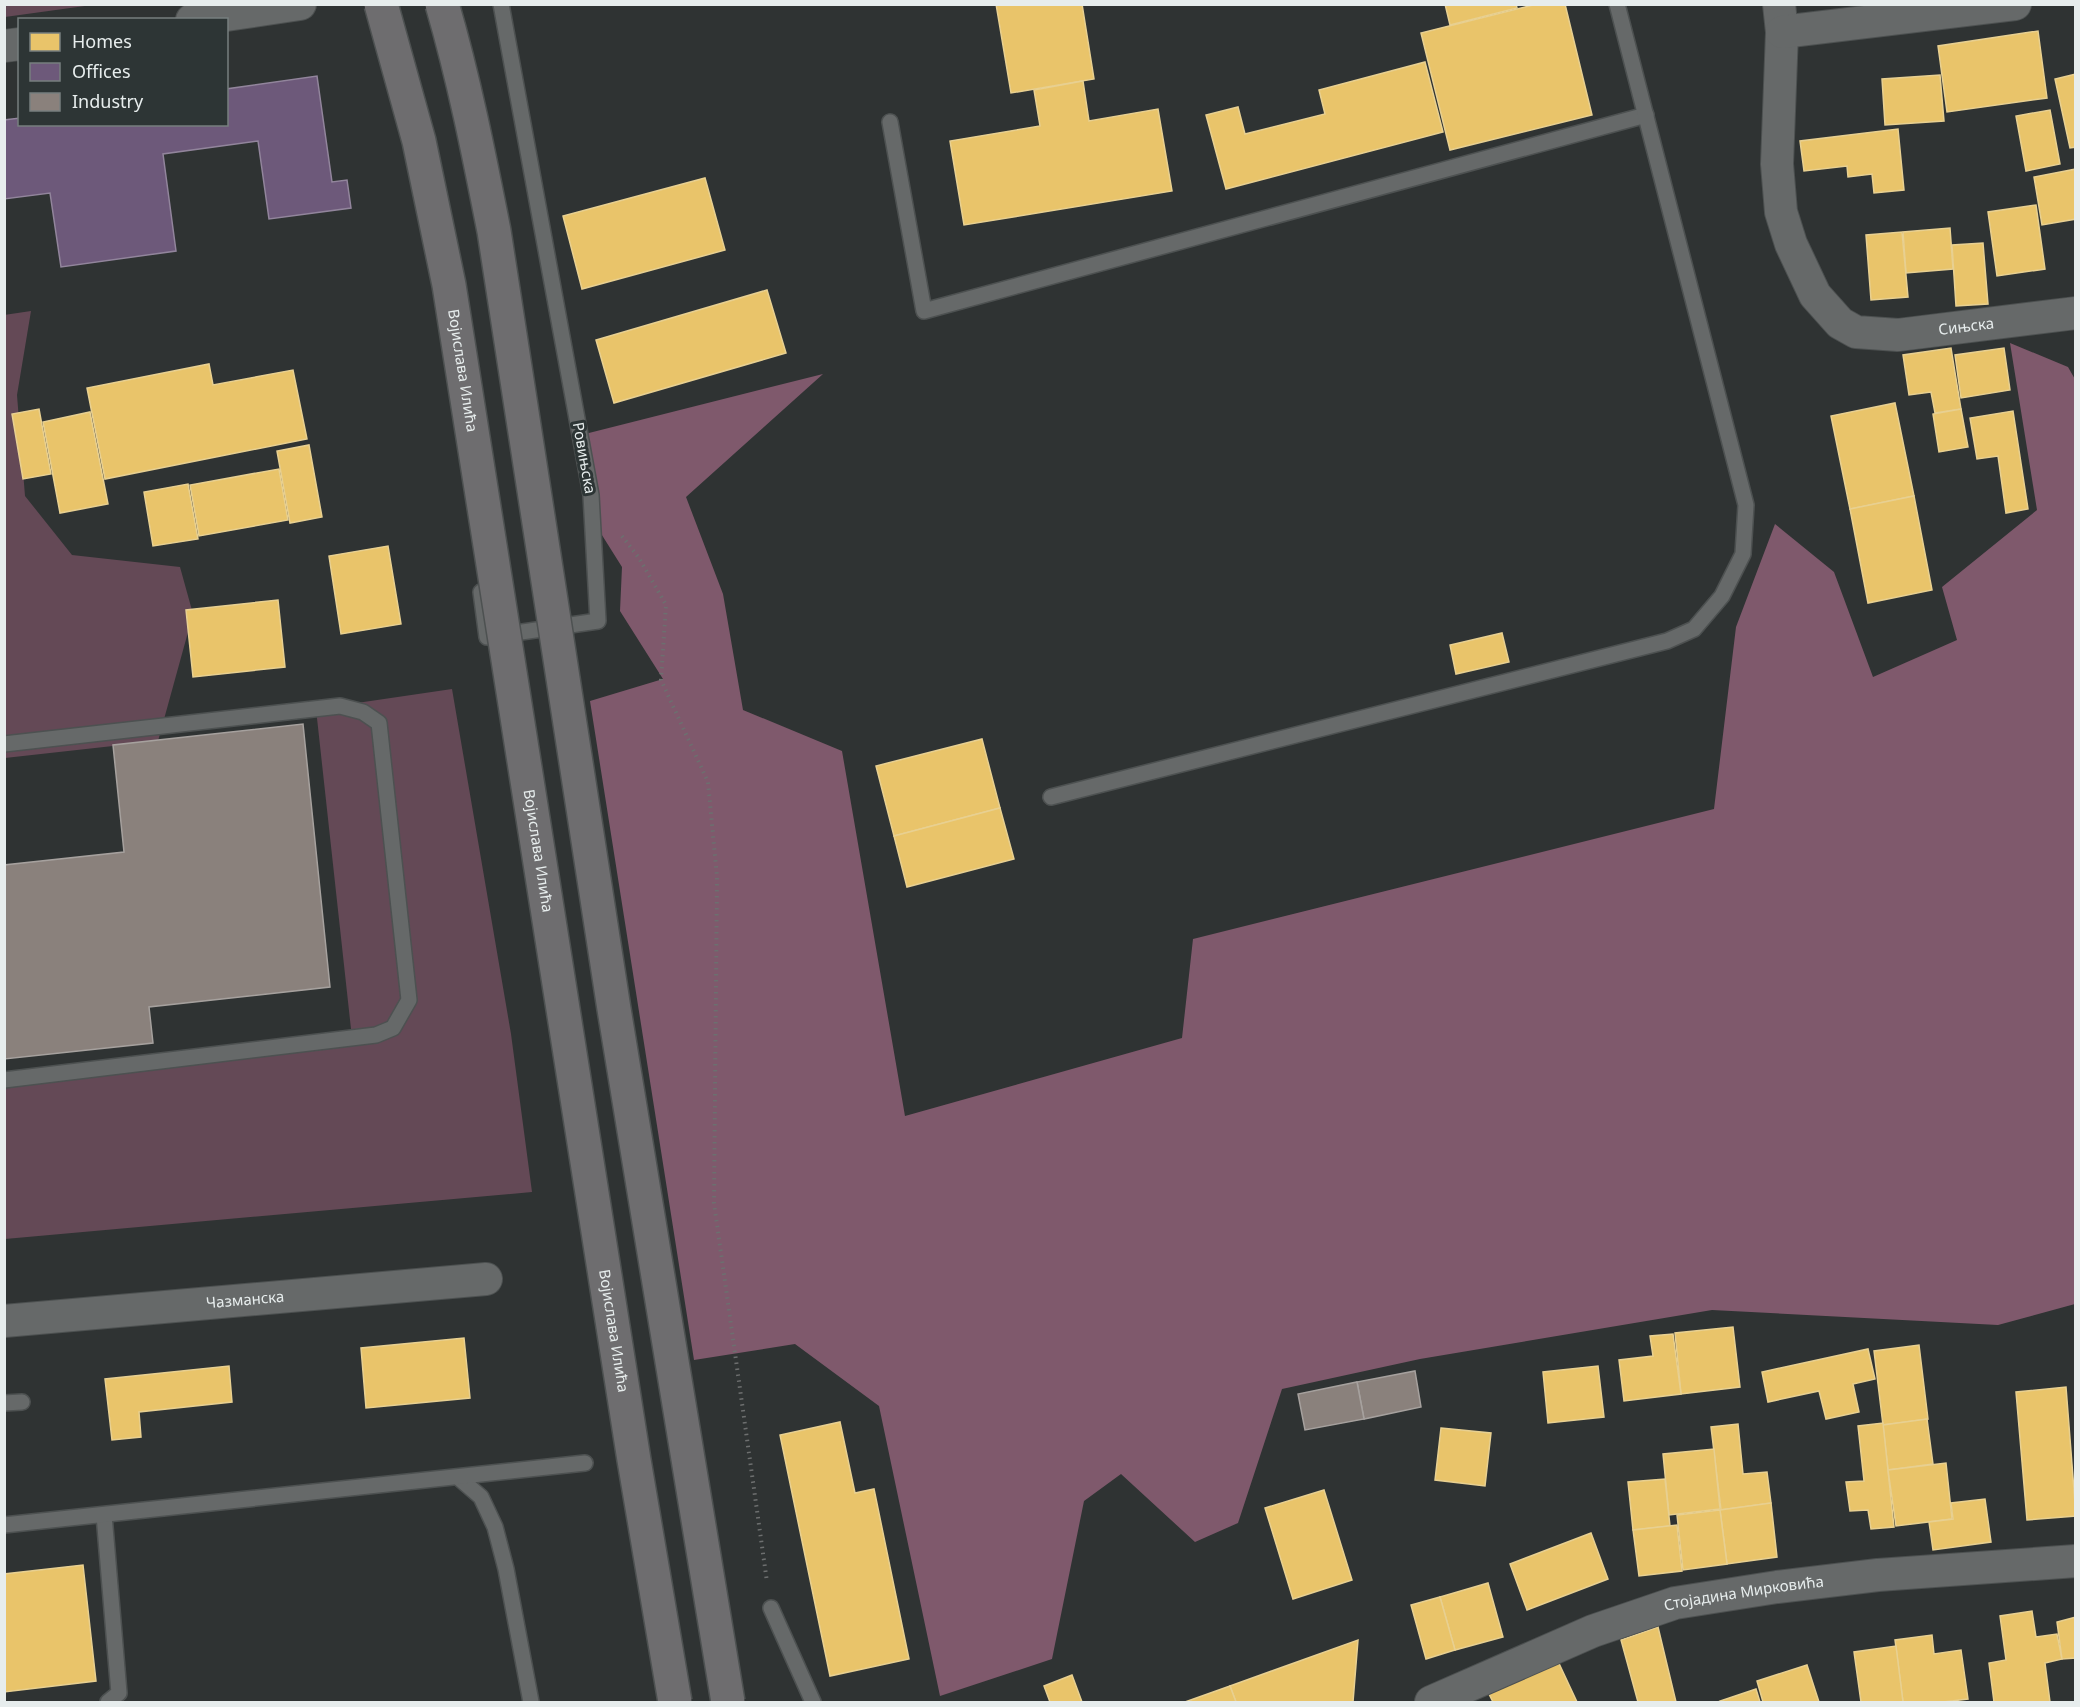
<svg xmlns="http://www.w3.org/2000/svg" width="2080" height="1707" viewBox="0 0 2080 1707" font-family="'Noto Sans',sans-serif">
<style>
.green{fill:#644956}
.forest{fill:#7f596c}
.homes{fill:#e9c46a;stroke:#e8d091;stroke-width:1.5}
.offices{fill:#6d597a;stroke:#92859c;stroke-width:1.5}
.industry{fill:#8a817c;stroke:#a6a19e;stroke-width:1.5}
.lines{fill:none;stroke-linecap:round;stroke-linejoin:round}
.service-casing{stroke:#4d5151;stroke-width:18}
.minor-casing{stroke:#4d5151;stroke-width:34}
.path{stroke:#6d6f6f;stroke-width:4;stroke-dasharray:1.5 4.5;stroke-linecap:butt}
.service{stroke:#666969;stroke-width:15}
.minor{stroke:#666969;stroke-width:32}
.secondary-bridge-casing{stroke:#4d5151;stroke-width:36;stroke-linecap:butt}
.secondary-bridge{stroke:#6e6d6f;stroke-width:33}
.labels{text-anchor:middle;stroke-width:6;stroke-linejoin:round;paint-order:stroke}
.street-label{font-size:15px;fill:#e7eded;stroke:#2d3535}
</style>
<rect width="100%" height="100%" fill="#2f3333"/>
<g class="green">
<polygon points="5,4 92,4 92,5 5,17"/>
<polygon points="31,311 17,395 25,496 72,555 180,567 193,614 158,741 5,758 4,315"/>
<polygon points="452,689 511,1034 532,1192 5,1239 4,1080 352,1038 316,709"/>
</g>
<polygon class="forest" points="2010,343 2068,367 2076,381 2075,1304 1998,1325 1712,1310 1420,1359 1282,1389 1238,1523 1195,1542 1121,1474 1084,1501 1052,1659 940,1696 879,1406 795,1344 694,1360 590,701 663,679 620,611 622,567 600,532 577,436 823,374 686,497 723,594 743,710 842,751 905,1116 1182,1038 1193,939 1714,809 1736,627 1775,524 1834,572 1873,677 1957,640 1942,587 2037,510"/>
<g class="homes">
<polygon points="996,4 1082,4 1094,79 1011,93"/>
<polygon points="1445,4 1516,4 1517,8 1450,25"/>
<polygon points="1537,4 1565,4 1592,115 1450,150 1421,33"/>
<polygon points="2038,31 2047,98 1947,112 1938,46"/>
<polygon points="1425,62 1443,132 1226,189 1206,115 1238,107 1245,134 1325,114 1319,90"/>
<polygon points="2076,74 2076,147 2070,148 2055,79"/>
<polygon points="1940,75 1944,121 1885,125 1882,79"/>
<polygon points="1083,81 1089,121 1158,109 1172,191 964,225 950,141 1040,126 1034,90"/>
<polygon points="2050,110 2060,164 2026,171 2016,116"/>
<polygon points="1898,129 1904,190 1874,193 1872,174 1848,177 1847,166 1804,171 1800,141"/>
<polygon points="2076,169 2076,219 2042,225 2034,177"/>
<polygon points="705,178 725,250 582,289 563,216"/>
<polygon points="2036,205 2045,269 1997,276 1988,212"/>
<polygon points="1950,228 1953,269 1906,273 1903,232"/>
<polygon points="1902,232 1908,297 1871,300 1866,235"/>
<polygon points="1983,243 1988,304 1956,306 1952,245"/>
<polygon points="767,290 786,353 614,403 596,340"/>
<polygon points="1951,348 1961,409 1935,413 1931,392 1909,395 1903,355"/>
<polygon points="2004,348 2010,390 1961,398 1955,355"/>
<polygon points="209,364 213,385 293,370 307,439 105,479 87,388"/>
<polygon points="1895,403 1914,496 1850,509 1831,416"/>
<polygon points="39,409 51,474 23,479 12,414"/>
<polygon points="1961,409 1968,447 1939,452 1933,414"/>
<polygon points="2013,411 2028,509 2006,513 1998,456 1977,459 1970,418"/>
<polygon points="90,412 108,504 60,513 43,422"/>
<polygon points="309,445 322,517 290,523 277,451"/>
<polygon points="279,469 288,520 199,536 190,485"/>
<polygon points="188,484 198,539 153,546 144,492"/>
<polygon points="1914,496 1932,590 1868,603 1850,509"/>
<polygon points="388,546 401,624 341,634 329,556"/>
<polygon points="278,600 285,667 193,677 186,610"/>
<polygon points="1502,633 1509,662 1456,674 1450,645"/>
<polygon points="982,739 1000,808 894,836 876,766"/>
<polygon points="1000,808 1014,859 907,887 894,836"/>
<polygon points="1733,1327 1740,1387 1681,1394 1675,1333"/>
<polygon points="1673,1334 1681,1394 1624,1401 1619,1360 1653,1356 1650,1336"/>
<polygon points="464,1338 470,1398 366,1408 361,1348"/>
<polygon points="1919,1345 1928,1419 1883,1425 1874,1351"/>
<polygon points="1868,1349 1875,1379 1853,1384 1859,1412 1826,1419 1819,1391 1768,1402 1762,1372"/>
<polygon points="229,1366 232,1402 139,1412 141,1437 112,1440 105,1379"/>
<polygon points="1598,1366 1604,1417 1548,1423 1543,1372"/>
<polygon points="2066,1387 2076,1516 2027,1520 2016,1392"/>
<polygon points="1927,1419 1933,1464 1888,1470 1883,1425"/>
<polygon points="840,1422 855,1493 874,1489 909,1659 830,1676 780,1435"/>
<polygon points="1883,1423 1894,1527 1871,1529 1868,1510 1850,1511 1846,1482 1864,1481 1858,1426"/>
<polygon points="1738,1424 1743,1474 1767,1472 1771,1503 1721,1510 1711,1427"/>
<polygon points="1441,1428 1491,1433 1485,1486 1435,1480"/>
<polygon points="1714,1449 1720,1509 1669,1515 1663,1454"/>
<polygon points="1946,1463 1952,1519 1896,1526 1888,1470"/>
<polygon points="1665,1479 1670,1526 1633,1530 1628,1482"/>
<polygon points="1324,1490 1352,1580 1293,1599 1265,1508"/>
<polygon points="1985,1499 1991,1542 1933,1550 1929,1522 1953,1519 1951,1503"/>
<polygon points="1771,1503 1777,1557 1727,1564 1720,1510"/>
<polygon points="1720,1510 1727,1564 1683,1570 1677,1515"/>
<polygon points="1677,1525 1682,1571 1639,1576 1633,1530"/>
<polygon points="1591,1533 1608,1579 1527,1610 1510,1564"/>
<polygon points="83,1565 96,1681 4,1692 4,1574"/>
<polygon points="1488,1583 1503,1637 1455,1650 1440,1597"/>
<polygon points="1440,1597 1455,1650 1426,1659 1411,1605"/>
<polygon points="2032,1611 2036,1637 2057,1634 2062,1659 2045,1663 2050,1702 1994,1702 1989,1663 2006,1660 2000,1616"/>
<polygon points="2076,1617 2076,1658 2062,1659 2057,1622"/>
<polygon points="1658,1627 1676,1702 1638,1702 1621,1640"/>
<polygon points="1932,1635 1934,1654 1961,1650 1968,1699 1943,1702 1903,1702 1895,1640"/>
<polygon points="1358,1640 1353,1702 1236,1702 1230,1686"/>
<polygon points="1896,1646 1903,1702 1861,1702 1854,1652"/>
<polygon points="1556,1657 1577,1702 1493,1702 1487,1690"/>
<polygon points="1807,1665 1819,1702 1763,1702 1757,1681"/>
<polygon points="1072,1675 1082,1702 1050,1702 1044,1686"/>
<polygon points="1230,1686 1236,1702 1185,1702"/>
<polygon points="1756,1689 1760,1702 1721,1702 1720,1701"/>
</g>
<polygon class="offices" points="317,76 332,182 347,180 351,208 269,219 258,141 163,154 176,251 61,267 50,193 4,199 4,120 20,118 20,124 226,124 226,89"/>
<g class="industry">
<polygon points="303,724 330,987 149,1007 153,1043 4,1059 4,865 124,852 113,745"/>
<polygon points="1415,1371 1421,1407 1364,1419 1357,1382"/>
<polygon points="1357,1382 1364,1419 1305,1430 1298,1394"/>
</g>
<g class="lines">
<g class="service-casing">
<g id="service">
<polyline points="890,122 924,311 1646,115"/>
<polyline points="481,592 487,637 598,621 591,495 501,4"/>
<polyline points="4,744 340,706 363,712 379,723 409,1000 393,1028 376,1035 4,1080"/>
<polyline points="1051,797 1667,641 1694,629 1722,596 1743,554 1746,505 1617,4"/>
<polyline points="4,1403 22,1402"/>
<polyline points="459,1478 481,1497 495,1527 506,1569 531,1702"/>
<polyline points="104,1515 119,1693 108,1702"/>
<polyline points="4,1525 585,1463"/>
<polyline points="771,1608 813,1702"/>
</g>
</g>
<g class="minor-casing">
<g id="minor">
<path id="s1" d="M1779,4L1782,32L1777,164L1781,212L1791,244L1815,295L1840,323L1856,332L1898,335L2076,313"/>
<polyline points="192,20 300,4"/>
<polyline points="1782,32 2015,4"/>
<polyline points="4,46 20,44"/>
<path id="s2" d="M4,1321L486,1279"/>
<path id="s3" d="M1431,1702L1593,1631L1675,1603L1777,1587L1878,1575L2076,1561"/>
</g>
</g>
<polyline class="path" points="622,536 639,558 666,605 661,680 708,782 717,877 714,1203 767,1582"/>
<use href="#service" class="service"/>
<use href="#minor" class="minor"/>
<g class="secondary-bridge-casing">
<g id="secondary-bridge">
<path id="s4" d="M381,4L419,141L449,285L634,1460L675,1702"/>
<path d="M442,4C464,79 479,155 494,231L614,1009L728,1702"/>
</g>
</g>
<use href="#secondary-bridge" class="secondary-bridge"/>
</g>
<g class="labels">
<g class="street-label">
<text dy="5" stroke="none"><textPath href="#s1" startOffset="465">Сињска</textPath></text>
<text dy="5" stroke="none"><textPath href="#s4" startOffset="376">Војислава Илића</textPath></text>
<text transform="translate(584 458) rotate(80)" y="5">Ровињска</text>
<text dy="5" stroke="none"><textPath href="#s4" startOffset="862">Војислава Илића</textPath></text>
<text dy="5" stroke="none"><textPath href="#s2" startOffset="242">Чазманска</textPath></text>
<text dy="5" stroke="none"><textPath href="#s4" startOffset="1348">Војислава Илића</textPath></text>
<text dy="5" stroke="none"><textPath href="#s3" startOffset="333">Стојадина Мирковића</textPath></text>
</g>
</g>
<rect width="2080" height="1707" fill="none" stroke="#e7eded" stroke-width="12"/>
<rect x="18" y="18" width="210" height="108" fill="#2d3535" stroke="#777f7f" stroke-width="1.5"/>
<rect x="30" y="33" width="30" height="18" fill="#e9c46a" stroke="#777f7f" stroke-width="1.5"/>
<text x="72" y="48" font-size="18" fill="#e7eded">Homes</text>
<rect x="30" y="63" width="30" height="18" fill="#6d597a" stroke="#777f7f" stroke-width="1.5"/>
<text x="72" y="78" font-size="18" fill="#e7eded">Offices</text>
<rect x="30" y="93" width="30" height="18" fill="#8a817c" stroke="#777f7f" stroke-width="1.5"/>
<text x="72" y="108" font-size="18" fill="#e7eded">Industry</text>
</svg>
